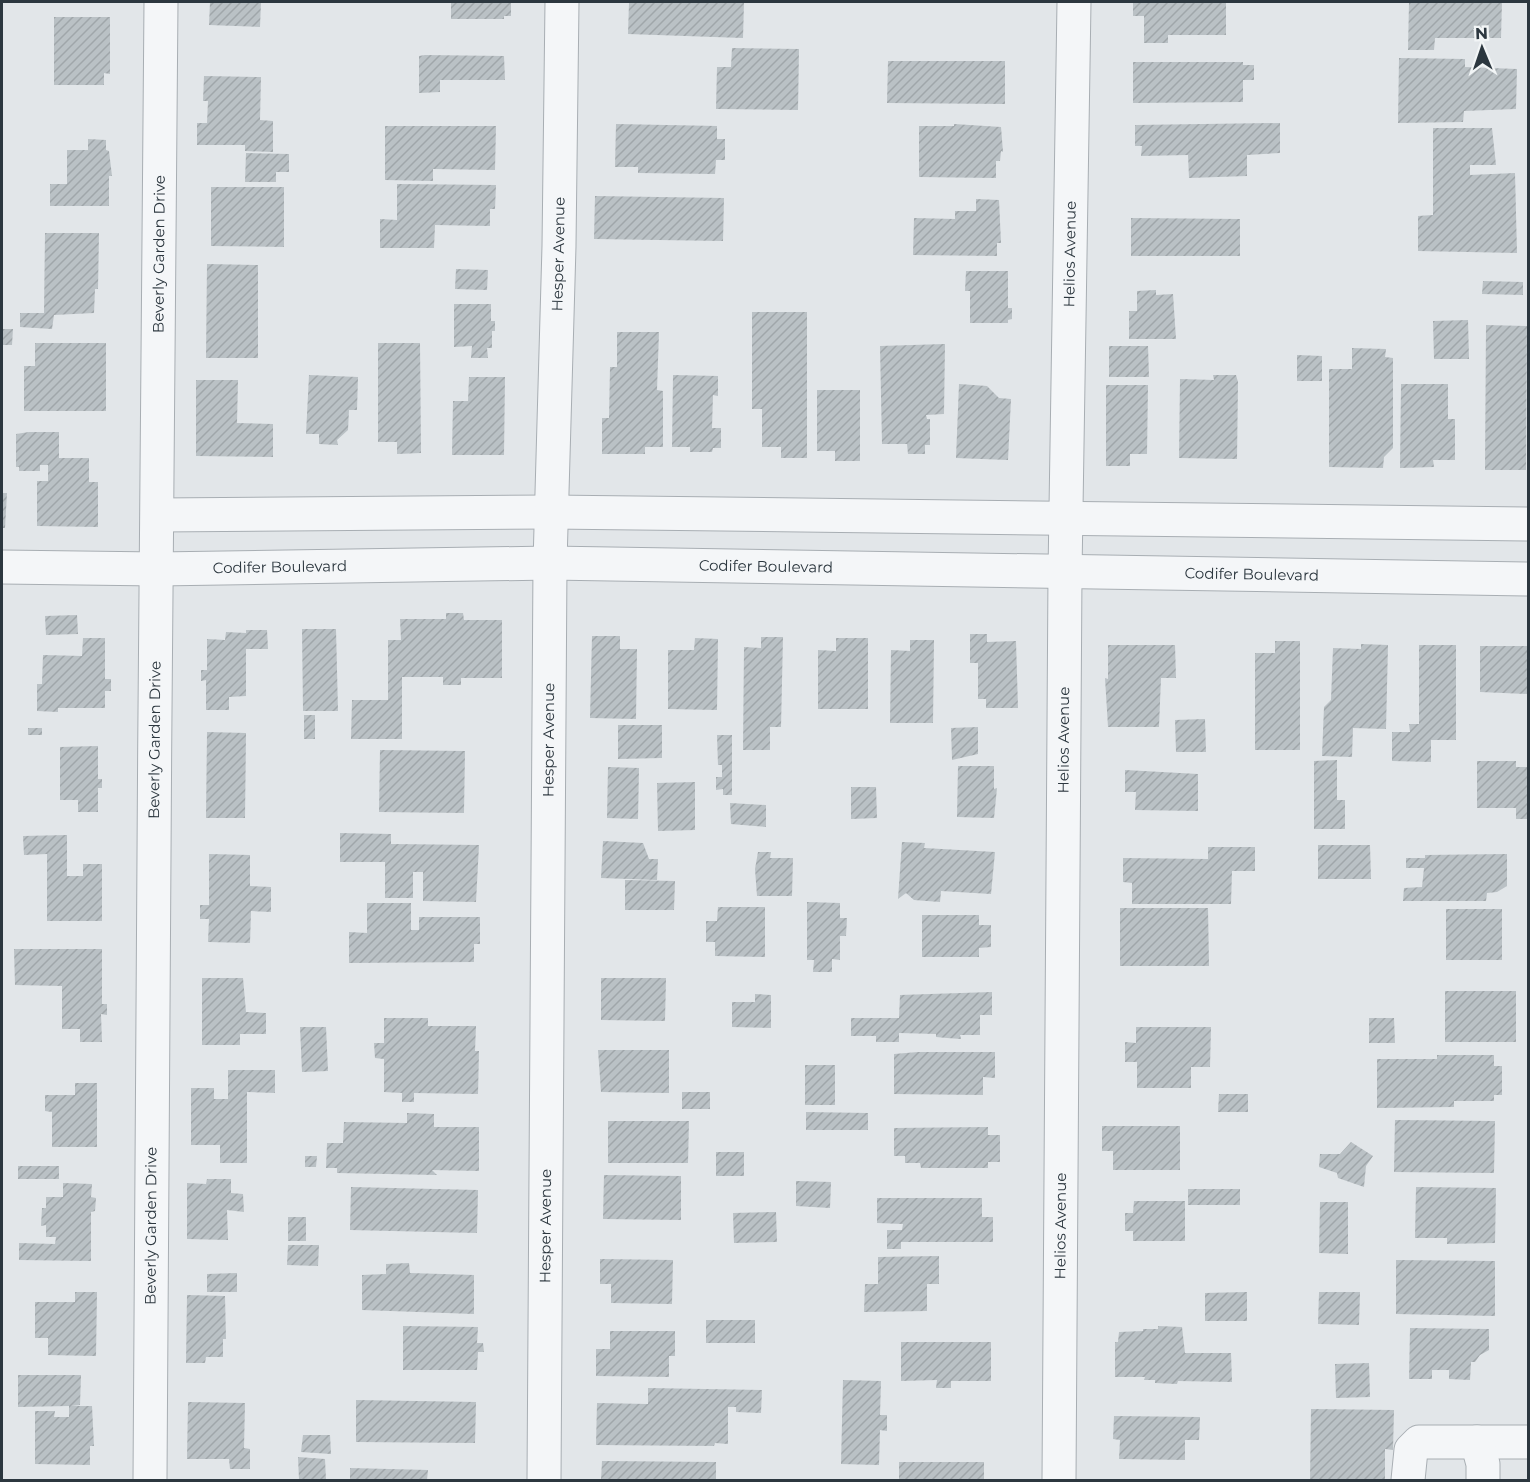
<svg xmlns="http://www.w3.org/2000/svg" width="1530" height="1482" viewBox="0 0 1530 1482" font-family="Montserrat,sans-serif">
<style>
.building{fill:url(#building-hatch)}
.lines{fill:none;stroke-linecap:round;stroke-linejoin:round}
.minor-casing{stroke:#a8aeb3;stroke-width:35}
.minor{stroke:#f4f6f8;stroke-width:33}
.labels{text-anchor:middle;stroke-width:4.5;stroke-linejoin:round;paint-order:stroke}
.street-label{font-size:15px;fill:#2c373f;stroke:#f2f5f6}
</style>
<defs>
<pattern id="building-hatch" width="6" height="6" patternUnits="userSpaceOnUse" patternTransform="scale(1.5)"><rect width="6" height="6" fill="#bac1c5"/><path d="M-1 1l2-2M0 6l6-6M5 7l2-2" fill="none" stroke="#a0a6aa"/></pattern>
</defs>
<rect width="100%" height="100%" fill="#e2e6e9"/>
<g class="building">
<polygon points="210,2 261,2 260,27 209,25"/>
<polygon points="451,2 511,2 511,16 504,16 504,19 451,19"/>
<polygon points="629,2 744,2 743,38 628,34"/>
<polygon points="1133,2 1226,2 1226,35 1168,35 1168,43 1144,43 1144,16 1133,16"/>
<polygon points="1409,2 1502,2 1501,38 1435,38 1434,50 1408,50"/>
<polygon points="54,17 110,17 110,74 104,73 104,85 54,85"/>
<polygon points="732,48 799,49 798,110 716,109 717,67 731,67"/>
<polygon points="425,55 504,56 505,80 440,80 440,92 419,93 419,56"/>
<polygon points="1399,58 1465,59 1465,67 1517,69 1516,109 1464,111 1463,122 1398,123"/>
<polygon points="888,61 1005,61 1005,104 887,103"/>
<polygon points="1133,62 1243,62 1243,65 1254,65 1254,80 1243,80 1243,102 1133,103"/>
<polygon points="204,76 261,77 260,120 273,121 273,152 245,151 245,145 197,145 197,123 207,123 208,101 203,101"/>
<polygon points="1280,123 1280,153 1247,155 1247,176 1189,178 1188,155 1141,156 1142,146 1135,146 1135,125"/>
<polygon points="616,124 717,126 717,139 725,139 725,160 716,160 715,174 638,173 638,167 615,167"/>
<polygon points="954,124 1001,127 1003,152 1001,151 1000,161 996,161 996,178 919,177 919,126 954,126"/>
<polygon points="385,126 496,126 495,170 433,169 433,181 385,180"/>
<polygon points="1433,128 1492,128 1496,165 1470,165 1470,175 1515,173 1517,253 1418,251 1418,216 1433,215"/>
<polygon points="88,139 106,140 106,150 109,151 112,176 109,176 109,206 50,206 50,184 67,184 67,150 88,150"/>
<polygon points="246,153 289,154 289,172 276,172 276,182 245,182"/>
<polygon points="397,184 496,185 495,209 490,209 490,226 435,225 434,248 380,248 380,219 397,220"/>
<polygon points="211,187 284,187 284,247 211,246"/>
<polygon points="595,196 724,198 723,241 594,239"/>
<polygon points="976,199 999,200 1001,243 997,243 997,256 913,255 914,218 955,219 955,211 976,211"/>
<polygon points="1131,218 1240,219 1240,256 1131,256"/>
<polygon points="45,233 99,233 98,289 95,289 94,313 54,315 52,329 20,327 20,313 44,313"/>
<polygon points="207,264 258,265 258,358 206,358"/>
<polygon points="456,269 488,270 487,290 455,289"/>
<polygon points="966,271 1008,271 1008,308 1012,308 1012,319 1008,320 1008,323 970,323 970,291 965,291"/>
<polygon points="1483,281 1523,282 1523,295 1482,294"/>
<polygon points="1156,290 1156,295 1173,294 1176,339 1129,339 1129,311 1137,311 1137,291"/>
<polygon points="454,304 491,304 491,321 495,321 495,331 492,331 492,348 487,348 488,358 471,358 472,346 454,347"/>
<polygon points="752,312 807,312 807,458 781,458 781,447 762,447 762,409 752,409"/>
<polygon points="1468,320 1469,359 1434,359 1433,321"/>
<polygon points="1486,325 1527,326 1526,470 1485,470"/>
<polygon points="2,329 13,329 12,345 2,345"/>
<polygon points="617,332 659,332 657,390 663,391 663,447 645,447 645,454 602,454 602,418 609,418 610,367 617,367"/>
<polygon points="35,343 106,343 106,411 24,411 24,366 35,366"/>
<polygon points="378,343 420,343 421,453 397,454 397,442 378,442"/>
<polygon points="945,344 944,414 926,415 927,419 930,419 930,445 925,445 925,454 908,454 907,444 882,444 880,346"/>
<polygon points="1109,346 1148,346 1149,377 1109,377"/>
<polygon points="1352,348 1386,349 1385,357 1393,358 1393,448 1384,457 1383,468 1329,467 1329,369 1352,369"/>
<polygon points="1297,355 1322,356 1322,381 1297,381"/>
<polygon points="309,375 358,377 357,410 349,410 348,430 337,440 338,445 319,444 319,434 306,434"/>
<polygon points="673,375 718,376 718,396 713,395 712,428 721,428 721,448 713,448 712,452 690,452 690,447 672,447"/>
<polygon points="1213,375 1236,375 1238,382 1237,459 1179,458 1180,379 1214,380"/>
<polygon points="469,377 505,377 504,455 452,455 453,401 468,401"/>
<polygon points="196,380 238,380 237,423 273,424 273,457 196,456"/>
<polygon points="959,384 987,386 999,398 1011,399 1008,460 956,458"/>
<polygon points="1401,384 1448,384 1448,419 1455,419 1455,460 1433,460 1434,467 1400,468"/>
<polygon points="1106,385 1148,385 1147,454 1130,454 1130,466 1106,466"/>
<polygon points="817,390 860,390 860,461 835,461 835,451 817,451"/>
<polygon points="29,432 59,432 59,458 89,458 89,482 98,482 98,527 37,526 37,481 48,481 48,465 40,465 40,471 19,471 19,467 16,467 16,434"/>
<polygon points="2,493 7,493 5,528 2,528"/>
<polygon points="446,613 463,613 464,620 502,620 502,678 461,678 461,685 443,685 443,677 402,677 402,739 351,739 352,700 388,700 388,640 401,640 400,619 446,619"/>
<polygon points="77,615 78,634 46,635 45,616"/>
<polygon points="302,629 336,629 338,711 303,711"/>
<polygon points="246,630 267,630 268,649 246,649 246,696 229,697 229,710 206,710 206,680 201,681 201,670 207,670 207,639 225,640 226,632 246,633"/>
<polygon points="970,634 987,634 987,642 1016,641 1018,708 986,708 986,699 978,699 978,663 970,663"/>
<polygon points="592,636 620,636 620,649 637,649 636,719 590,718"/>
<polygon points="761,637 783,637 781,727 770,727 770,750 743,750 744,647 761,648"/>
<polygon points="83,638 105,638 105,679 111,679 111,691 105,691 105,708 58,708 58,712 37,711 37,684 42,684 43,655 82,656"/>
<polygon points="695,638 718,639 717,710 668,709 668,650 694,650"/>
<polygon points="836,638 868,638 868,709 818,709 818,650 836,651"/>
<polygon points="910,640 934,640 933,723 890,723 891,650 910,651"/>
<polygon points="1275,641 1300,641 1300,750 1255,750 1255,653 1275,653"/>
<polygon points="1361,644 1388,645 1386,729 1353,728 1352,757 1322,756 1324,707 1331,700 1333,648 1361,649"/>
<polygon points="1108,645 1175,645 1176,678 1161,678 1159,727 1108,727 1105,678 1108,679"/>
<polygon points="1419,645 1456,645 1456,740 1431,740 1431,762 1392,761 1392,732 1410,732 1409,724 1419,724"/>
<polygon points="1480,646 1528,646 1528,694 1480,692"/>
<rect x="304" y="715" width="11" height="24"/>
<polygon points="1205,719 1206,752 1176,752 1175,720"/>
<polygon points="618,725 662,725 662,758 618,759"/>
<polygon points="978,727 978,754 952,760 951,728"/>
<rect x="28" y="728" width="14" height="7"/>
<polygon points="207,732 246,733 245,818 206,818"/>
<polygon points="717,735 732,735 732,795 723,795 723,789 716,790 716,777 722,777 722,765 718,765"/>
<polygon points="98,746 98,779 102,779 102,788 98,788 98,812 78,812 78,800 60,800 60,747"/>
<polygon points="380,750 465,751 464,813 379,812"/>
<polygon points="1337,760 1337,800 1345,800 1345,829 1314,829 1314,761"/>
<polygon points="1477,761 1516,761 1516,767 1528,767 1528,819 1516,819 1516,808 1477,808"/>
<polygon points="958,766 994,766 994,789 997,788 994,818 957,817"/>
<polygon points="608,767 639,768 638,819 607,818"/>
<polygon points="1125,770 1198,774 1198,811 1135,810 1136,792 1125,792"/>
<polygon points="695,782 695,830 658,831 657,783"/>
<polygon points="851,787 876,787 877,818 851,819"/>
<polygon points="730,803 766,805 766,827 731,824"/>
<polygon points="340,833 391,834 391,844 479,845 476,902 423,901 423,872 413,872 413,898 385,898 385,862 340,862"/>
<polygon points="67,835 67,876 83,876 83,864 102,864 102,921 47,921 47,854 24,855 23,836"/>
<polygon points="603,841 643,843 649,859 658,859 657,880 601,878"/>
<polygon points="902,842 925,843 924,848 995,852 991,894 941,891 940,902 914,900 906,893 898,899"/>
<polygon points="1318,845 1370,845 1371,879 1318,879"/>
<polygon points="1208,847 1255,847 1255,871 1232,871 1231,904 1132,904 1132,883 1123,882 1123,858 1208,859"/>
<polygon points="758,852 771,852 770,858 793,858 792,896 757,896 755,869"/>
<polygon points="209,854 250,855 250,886 271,887 271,912 251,911 250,943 208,942 209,919 200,919 200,905 209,905"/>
<polygon points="1507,854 1507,886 1497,892 1487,893 1486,901 1403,901 1404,888 1422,887 1424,868 1406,868 1406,858 1425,858 1425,855"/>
<polygon points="625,880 675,881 674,910 625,910"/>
<polygon points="807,902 840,903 840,918 847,918 846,936 840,936 840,960 832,959 832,972 813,972 814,960 807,960"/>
<polygon points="367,903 411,903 411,930 419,930 419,917 480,917 480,944 474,944 474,962 349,963 349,932 367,933"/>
<polygon points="718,907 765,907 765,957 715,956 715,942 706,942 706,921 717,921"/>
<polygon points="1120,908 1208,908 1209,966 1120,966"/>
<rect x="1446" y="909" width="56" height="51"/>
<polygon points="922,915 979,915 979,925 991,925 991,947 979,948 979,957 922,957"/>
<polygon points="14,949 102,949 102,1004 107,1004 107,1015 101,1014 102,1042 80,1042 80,1029 62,1029 62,986 15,985"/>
<polygon points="202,978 243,978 246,1012 266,1013 266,1034 240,1034 240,1045 202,1045"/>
<polygon points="601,978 666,978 665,1021 601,1020"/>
<rect x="1445" y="991" width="71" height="51"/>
<polygon points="992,992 992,1015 980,1015 980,1035 960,1035 961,1039 947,1038 936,1037 936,1034 899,1033 899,1042 876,1042 876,1036 851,1036 851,1018 899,1018 900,995"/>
<polygon points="755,994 771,995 771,1028 732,1027 732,1002 755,1002"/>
<polygon points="384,1018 428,1018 428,1026 476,1026 475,1051 479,1051 478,1094 414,1093 414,1102 402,1102 402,1093 384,1092 384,1059 375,1058 374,1043 384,1043"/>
<polygon points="1369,1018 1394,1018 1395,1043 1369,1043"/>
<polygon points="300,1027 326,1027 328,1071 302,1072"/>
<polygon points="1136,1027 1211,1027 1210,1067 1191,1067 1191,1088 1137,1088 1137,1062 1125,1062 1125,1042 1136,1043"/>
<polygon points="598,1050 669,1050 669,1093 601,1092"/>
<polygon points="918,1052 995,1052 995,1078 983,1077 983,1095 894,1094 894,1054"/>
<polygon points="1437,1055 1494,1055 1494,1066 1502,1066 1502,1095 1494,1095 1494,1101 1454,1101 1454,1107 1377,1108 1377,1059 1437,1059"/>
<rect x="805" y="1065" width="30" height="40"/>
<polygon points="228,1070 275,1070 275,1093 247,1092 247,1163 220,1163 220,1145 191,1145 191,1088 214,1088 214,1099 228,1099"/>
<polygon points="75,1083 97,1083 97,1147 52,1147 52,1112 45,1111 45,1095 75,1095"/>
<rect x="682" y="1092" width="28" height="17"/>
<polygon points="1219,1094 1248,1094 1248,1112 1218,1112"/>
<polygon points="806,1112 868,1113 868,1130 806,1130"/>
<polygon points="407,1113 434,1114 434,1127 479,1127 479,1171 432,1170 437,1175 337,1173 337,1168 326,1168 327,1143 343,1143 344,1122 407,1123"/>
<polygon points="1395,1120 1495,1121 1494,1173 1394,1172"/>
<polygon points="608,1121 689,1121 688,1163 608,1163"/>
<polygon points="1102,1126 1180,1126 1180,1170 1113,1170 1113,1151 1102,1151"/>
<polygon points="988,1127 988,1135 1000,1135 1000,1162 988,1162 988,1168 921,1168 920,1163 905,1163 905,1156 894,1156 894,1128"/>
<polygon points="1351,1142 1373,1156 1366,1166 1364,1187 1338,1178 1337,1173 1319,1167 1320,1154 1340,1154"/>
<rect x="716" y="1152" width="28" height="24"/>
<polygon points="305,1156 317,1156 316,1167 305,1167"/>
<rect x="18" y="1166" width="41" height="13"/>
<polygon points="604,1175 681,1176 681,1220 603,1219"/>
<polygon points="207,1179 231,1179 231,1193 243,1194 244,1212 227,1210 228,1240 187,1239 187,1183 206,1184"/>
<polygon points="796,1181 831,1182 830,1208 796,1206"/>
<polygon points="63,1183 92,1184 91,1197 96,1198 95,1211 91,1212 91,1261 19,1260 19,1243 55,1244 56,1237 46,1237 46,1225 41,1226 42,1208 46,1208 46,1197 63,1197"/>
<polygon points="351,1187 478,1190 477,1233 350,1230"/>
<polygon points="1416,1187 1496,1188 1495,1243 1447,1244 1447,1238 1415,1238"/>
<rect x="1188" y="1189" width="52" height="16"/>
<polygon points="877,1198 982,1198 982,1217 993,1217 993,1242 901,1242 901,1249 887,1249 887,1230 902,1230 903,1224 877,1223"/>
<polygon points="1134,1201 1185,1201 1185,1241 1133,1241 1133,1231 1125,1231 1125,1213 1133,1213"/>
<polygon points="1320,1202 1348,1202 1348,1254 1319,1253"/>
<polygon points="776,1212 777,1242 734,1243 733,1213"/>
<rect x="288" y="1217" width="18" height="24"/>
<polygon points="288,1245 319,1245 318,1266 287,1265"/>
<polygon points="939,1256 939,1284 927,1284 927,1311 864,1312 865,1284 878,1284 878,1257"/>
<polygon points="600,1259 673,1260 672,1304 611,1303 611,1284 600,1284"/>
<polygon points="1396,1260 1495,1261 1495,1316 1396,1314"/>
<polygon points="409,1263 410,1273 474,1275 474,1314 362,1310 362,1275 386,1274 386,1264"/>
<polygon points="237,1273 237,1292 207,1292 207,1274"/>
<polygon points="75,1292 97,1292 96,1356 48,1355 48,1338 35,1338 35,1302 75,1302"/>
<polygon points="1247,1292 1247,1321 1205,1321 1205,1293"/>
<polygon points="1319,1292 1360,1292 1359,1325 1318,1324"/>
<polygon points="187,1295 225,1296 226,1339 223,1339 223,1357 206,1357 205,1363 186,1363"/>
<rect x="706" y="1320" width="49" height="23"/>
<polygon points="403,1326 478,1327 477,1343 483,1343 484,1352 478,1352 477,1370 403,1370"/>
<polygon points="1158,1326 1182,1327 1185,1353 1231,1353 1232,1382 1178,1381 1177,1384 1155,1383 1155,1380 1144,1380 1145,1377 1115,1377 1115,1342 1118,1342 1119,1332 1143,1331 1143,1329 1158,1329"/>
<polygon points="1410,1328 1489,1329 1489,1350 1480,1355 1475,1362 1471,1362 1470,1380 1449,1379 1449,1370 1432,1370 1432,1379 1409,1379"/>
<polygon points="610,1331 675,1331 675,1356 669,1356 669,1377 596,1376 596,1349 610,1349"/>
<polygon points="901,1342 991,1342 991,1381 951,1381 951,1388 936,1388 937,1380 901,1381"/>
<polygon points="1369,1363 1370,1397 1336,1398 1335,1364"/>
<polygon points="18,1375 81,1375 80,1405 71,1406 92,1406 94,1446 90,1446 90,1465 35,1464 35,1411 55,1411 54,1417 69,1417 69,1406 18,1407"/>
<polygon points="843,1380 881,1381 880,1415 887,1415 887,1431 880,1430 879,1465 841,1464"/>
<polygon points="648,1388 762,1390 761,1413 736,1412 736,1407 728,1407 728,1444 715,1443 714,1446 596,1445 597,1403 648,1404"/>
<polygon points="356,1400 476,1402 475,1443 356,1442"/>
<polygon points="188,1402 245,1403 244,1448 250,1449 250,1469 230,1469 229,1459 187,1459"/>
<polygon points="1311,1409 1394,1410 1393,1450 1385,1449 1385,1480 1310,1480"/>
<polygon points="1114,1416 1200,1417 1199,1440 1185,1440 1185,1460 1119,1459 1120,1440 1113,1439"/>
<polygon points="303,1435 330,1435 331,1454 301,1452"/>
<polygon points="298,1457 325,1459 326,1480 299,1480"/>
<polygon points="602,1461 716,1462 716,1480 601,1480"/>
<rect x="899" y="1462" width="85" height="18"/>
<polygon points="350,1468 428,1470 427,1480 350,1480"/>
</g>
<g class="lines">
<g class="minor-casing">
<g id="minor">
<polyline points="158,515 551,512 1528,524"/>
<path id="s1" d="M2,567L158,569L550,563L1528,579"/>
<polyline points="1477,1442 1528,1442"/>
<path id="s2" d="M150,1480C151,987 158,495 161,2"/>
<path id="s3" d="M544,1480L550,563L559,246L562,2"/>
<path id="s4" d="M1059,1480L1065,573L1074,2"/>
<polyline points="1408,1480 1411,1450 1419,1442 1477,1442 1483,1464 1483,1480"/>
</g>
</g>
<use href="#minor" class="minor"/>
</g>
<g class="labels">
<g class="street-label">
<text dy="5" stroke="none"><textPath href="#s2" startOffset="1226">Beverly Garden Drive</textPath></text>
<text dy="5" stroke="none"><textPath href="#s3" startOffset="1226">Hesper Avenue</textPath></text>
<text dy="5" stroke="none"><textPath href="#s4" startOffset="1226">Helios Avenue</textPath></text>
<text dy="5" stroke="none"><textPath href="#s1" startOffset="278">Codifer Boulevard</textPath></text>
<text dy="5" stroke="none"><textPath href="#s1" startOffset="764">Codifer Boulevard</textPath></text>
<text dy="5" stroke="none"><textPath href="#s1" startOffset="1250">Codifer Boulevard</textPath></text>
<text dy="5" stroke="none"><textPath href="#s2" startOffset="740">Beverly Garden Drive</textPath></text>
<text dy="5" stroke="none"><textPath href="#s3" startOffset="740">Hesper Avenue</textPath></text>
<text dy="5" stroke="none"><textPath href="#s4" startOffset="740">Helios Avenue</textPath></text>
<text dy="5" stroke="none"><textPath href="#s2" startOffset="254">Beverly Garden Drive</textPath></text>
<text dy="5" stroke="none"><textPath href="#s3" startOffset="254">Hesper Avenue</textPath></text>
<text dy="5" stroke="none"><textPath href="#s4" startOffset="254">Helios Avenue</textPath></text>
</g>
</g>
<rect width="1530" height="1482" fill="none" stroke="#2c373f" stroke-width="6"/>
<g transform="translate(1482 48) rotate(358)" stroke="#f2f5f6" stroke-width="4.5" paint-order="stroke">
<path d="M0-4.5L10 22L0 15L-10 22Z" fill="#2c373f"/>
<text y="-9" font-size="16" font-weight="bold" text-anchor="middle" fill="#2c373f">N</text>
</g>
</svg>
